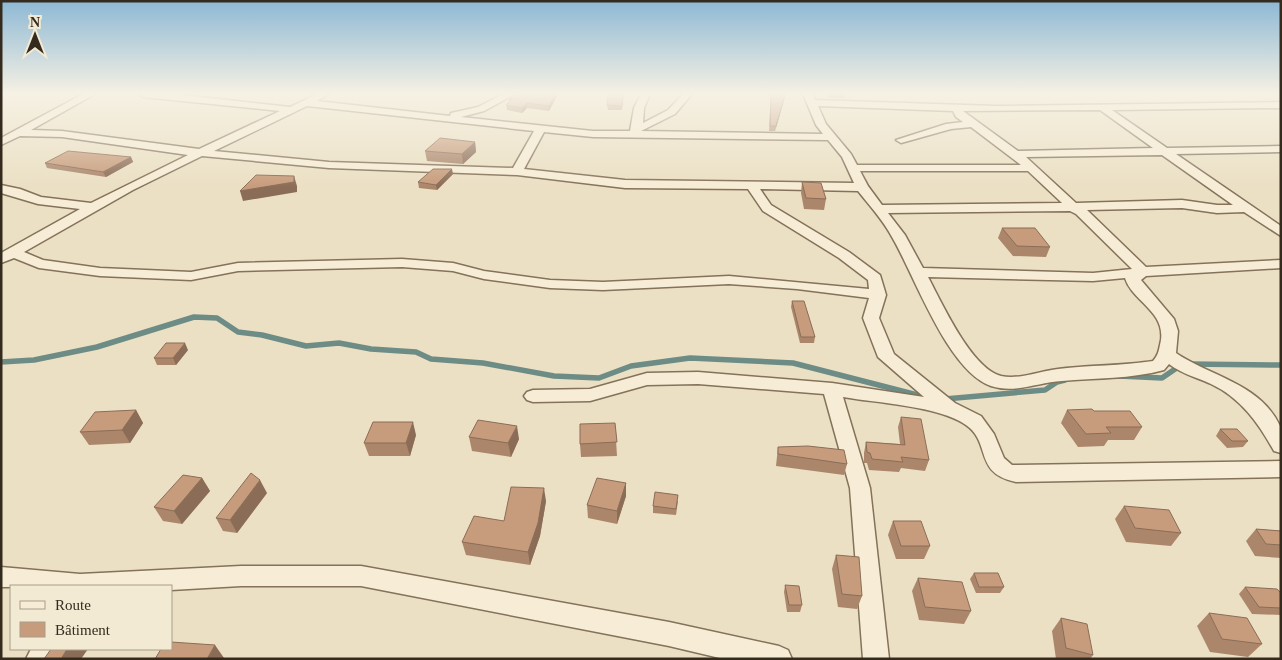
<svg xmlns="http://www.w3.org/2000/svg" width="1282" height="660" viewBox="0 0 1282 660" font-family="'Times New Roman',serif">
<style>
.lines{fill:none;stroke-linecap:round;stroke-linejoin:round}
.stream{stroke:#6d8c85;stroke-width:5.5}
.street-casing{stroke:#84725b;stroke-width:3}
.street{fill:#f7edd6;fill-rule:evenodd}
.wall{fill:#ab866b}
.shaded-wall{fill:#8b6d57}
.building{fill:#c79c7c;stroke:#8b6d57}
</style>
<rect width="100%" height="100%" fill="#ebe0c4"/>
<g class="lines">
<g class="stream">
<polyline points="1,362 34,360 97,347 194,317 217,318 238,332 262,335 306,346 339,343 371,349 416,352 431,359 483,363 554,376 599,378 631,366 690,358 793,363 929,398"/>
<polyline points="1189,364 1281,365"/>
<polyline points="1119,376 1162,378 1181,365"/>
<polyline points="945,399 1045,390 1057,382 1065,380"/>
</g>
<g class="street-casing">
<g id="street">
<path d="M83,94H95L31,130L62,131L199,149L280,111L143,97L139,94H173L290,107L317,94H329L317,101L450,116L451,113L478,107L503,94H515L484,111L461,117L593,131H630L634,108L641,94H650L644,108L643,123L668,110L683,94H692L675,114L641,131L823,134L816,125L803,94H813L815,100L996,106L1281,102V108L1112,110L1167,148L1281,146V152L1176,154L1281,226V236L1244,212L1217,213L1182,208L1087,210L1146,267L1281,260V268L1146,276L1141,280L1174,319L1178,331L1176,353C1209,376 1260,383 1280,426C1282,433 1281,445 1281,453L1274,451C1259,424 1241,398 1211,384C1196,377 1182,374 1169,364L1164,370C1131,379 1096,378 1062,381C1039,382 1015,394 991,386C947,370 915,276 892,237C883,220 870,206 858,191L760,189L771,205L849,252L880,275L886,295L879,318L894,354L955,403L981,416L994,434L1004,458L1012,465L1281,461V477L1016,482C973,473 992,443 966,425C939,406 877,403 843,397L870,488L889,659H863L850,488L824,394L698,384L647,385L590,401L533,402L527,400L524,396L527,392L533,390L590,389L647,373L698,372L832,383L924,397L878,357L863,318L869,298L797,289L729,284L603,290L550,288L484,279L453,271L402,267L238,271L191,280L100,276L39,268L14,258L1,263V253L80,209L38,204L1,193V185L20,189L41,197L91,203L188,155L62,137L20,136L1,145V138ZM307,106L534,131L513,168L329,162L214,151ZM818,106L953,111L956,117L963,122L946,124L896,140L901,143L951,129L971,127L1021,165H857L851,154L826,124ZM1100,110L1153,148L1018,151L963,111ZM544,132L593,137L828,140L842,157L854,183L625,180L524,169ZM1162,155L1233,205H1217L1182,200L1076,203L1026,157ZM202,156L329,168L517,175L625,188L748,189L763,211L839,258L868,280L869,289L729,276L603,282L550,280L484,271L453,263L402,259L238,263L191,272L100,268L43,260L24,252L133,190ZM860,171H1028L1062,203L882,205L868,186ZM1070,211L1076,214L1132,269L1093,273L923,268L905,235L888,213ZM928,277L1093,281L1125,278C1132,301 1165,311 1161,340C1159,349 1159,354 1153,361C1121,366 1089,365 1058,369C1040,371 1019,380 1001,376C971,368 942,303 928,277Z"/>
<polygon points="241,566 361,566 669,622 779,646 788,650 792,659 724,659 669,646 361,586 241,586 171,590 171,586 1,587 1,567 80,574"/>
<polygon points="31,649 57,649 53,659 26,659"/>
</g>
</g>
<use href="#street" class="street"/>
</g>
<g class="wall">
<polygon points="558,94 549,111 527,108 522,113 507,110 506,105 509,102 509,99"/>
<polygon points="624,94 622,110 608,110 607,105"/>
<polygon points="771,94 785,97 775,131 769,131"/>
<polygon points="828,94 845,94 845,98 829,98"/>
<polygon points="475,142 476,152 463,164 427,161 425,151"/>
<polygon points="131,157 133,162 106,177 47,168 45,163"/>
<polygon points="453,174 437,190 419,188 418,182"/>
<polygon points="802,182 826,199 824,210 804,209 801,193"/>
<polygon points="1002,228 1050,247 1046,257 1013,256 998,238"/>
<polygon points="792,301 815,337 814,343 800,343 791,307"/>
<polygon points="188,350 176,365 157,365 154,358"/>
<polygon points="136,410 143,423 130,443 89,445 80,432"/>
<polygon points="1067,410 1094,411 1142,427 1134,440 1108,440 1104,446 1078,447 1061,423"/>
<polygon points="901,417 929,460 925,471 901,468 899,472 869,470 867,463 864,463 864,453 866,442 900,444 898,427"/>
<polygon points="615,423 617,456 581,457 580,444"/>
<polygon points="1220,429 1248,441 1243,447 1227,448 1216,436"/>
<polygon points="416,435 410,456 369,456 364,443"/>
<polygon points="469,437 519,439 511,457 472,451"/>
<polygon points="778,447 847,464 844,475 776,466"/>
<polygon points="202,478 210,491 182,524 163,521 154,507"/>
<polygon points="626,483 626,496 617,524 588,518 587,505"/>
<polygon points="267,493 237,533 223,531 216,518"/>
<polygon points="546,501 540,536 530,565 466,555 462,542"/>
<polygon points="678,501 676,515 653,513 653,506"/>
<polygon points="1124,506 1181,533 1171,546 1126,542 1115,519"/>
<polygon points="893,521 930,546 924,559 896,559 888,535"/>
<polygon points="1256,529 1281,531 1281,558 1255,556 1246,541"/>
<polygon points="836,555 862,596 857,609 838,607 832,569"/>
<polygon points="974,573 1004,587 1000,593 976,593 970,579"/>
<polygon points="918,578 971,611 964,624 919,620 912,591"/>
<polygon points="785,586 802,605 800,612 787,612 784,592"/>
<polygon points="1245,587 1281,593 1281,615 1252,614 1239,594"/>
<polygon points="1209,613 1262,644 1248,657 1210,652 1197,626"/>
<polygon points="1061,618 1093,655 1090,659 1056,659 1052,631"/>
</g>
<g class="shaded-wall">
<polygon points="555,94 558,94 549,111 549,106"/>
<polygon points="785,94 785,97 775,131 776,126"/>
<polygon points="527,103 527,108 522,113 522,108"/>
<polygon points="475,142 476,152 463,164 462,154"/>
<polygon points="131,157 133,162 106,177 103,172"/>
<polygon points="452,169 453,174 437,190 436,185"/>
<polygon points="294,176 297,186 297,192 243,201 240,191"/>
<polygon points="185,343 188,350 176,365 173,358"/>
<polygon points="136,410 143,423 130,443 122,430"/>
<polygon points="413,422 416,435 410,456 406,443"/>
<polygon points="517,426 519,439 511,457 508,443"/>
<polygon points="202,478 210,491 182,524 174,511"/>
<polygon points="260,480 267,493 237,533 230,520"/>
<polygon points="626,483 626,496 617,524 617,511"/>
<polygon points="544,488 546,501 540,536 530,565 528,552"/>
<polygon points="215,645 224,658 223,659 207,659"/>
<polygon points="67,649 88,649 81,659 61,659"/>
</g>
<g class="building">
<polygon points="515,94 555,94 549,106 527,103 522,108 506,105 512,99 509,99"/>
<polygon points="608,94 623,94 622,106 607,105"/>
<polygon points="771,94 785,94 776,126 770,126"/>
<polygon points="440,138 475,142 462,154 425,151"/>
<polygon points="68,151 131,157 103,172 45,163"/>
<polygon points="433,169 452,169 436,185 418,182"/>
<polygon points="256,175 294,176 294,182 240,191"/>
<polygon points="802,182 821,183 826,199 806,198"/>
<polygon points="1002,228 1035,228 1050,247 1017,246"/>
<polygon points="792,301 804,301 815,337 801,337"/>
<polygon points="166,343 185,343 173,358 154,358"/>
<polygon points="1092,409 1094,411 1130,411 1142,427 1106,427 1111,433 1086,434 1067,410"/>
<polygon points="136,410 122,430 80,432 95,412"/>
<polygon points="901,417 921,419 929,460 901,457 903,462 872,459 870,453 867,452 866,442 905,445"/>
<polygon points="478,420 517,426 508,443 469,437"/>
<polygon points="373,422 413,422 406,443 364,443"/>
<polygon points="615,423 617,442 580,444 580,424"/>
<polygon points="1220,429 1237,429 1248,441 1232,441"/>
<polygon points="808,446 844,450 847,464 778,454 778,447"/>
<polygon points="251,473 260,480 230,520 216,518"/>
<polygon points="183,475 202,478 174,511 154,507"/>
<polygon points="597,478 626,483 617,511 587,505"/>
<polygon points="511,487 544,488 538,523 528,552 462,542 474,516 504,521"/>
<polygon points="655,492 678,495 676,509 653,506"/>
<polygon points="1124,506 1169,510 1181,533 1135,528"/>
<polygon points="893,521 921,521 930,546 901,546"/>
<polygon points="1256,529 1281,531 1281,545 1266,544"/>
<polygon points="836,555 859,557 862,596 842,594"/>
<polygon points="974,573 998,573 1004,587 979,587"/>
<polygon points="918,578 962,582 971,611 925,607"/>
<polygon points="785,585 799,586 802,605 789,605"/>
<polygon points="1245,587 1277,589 1281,593 1281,608 1259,607"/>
<polygon points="1209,613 1247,618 1262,644 1222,639"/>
<polygon points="1061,618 1087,624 1093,655 1066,648"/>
<polygon points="171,642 215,645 207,659 155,659 161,649 171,649"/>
<polygon points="51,649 67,649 61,659 44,659"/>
</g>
<linearGradient id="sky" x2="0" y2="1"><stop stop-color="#8db8d4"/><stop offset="0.5" stop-color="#f6f1e4"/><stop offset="1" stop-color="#f6f1e4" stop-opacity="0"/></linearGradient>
<rect width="1282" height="187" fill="url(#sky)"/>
<rect width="1282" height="660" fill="none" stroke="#352a1e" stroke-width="5"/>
<rect x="10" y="585" width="162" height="65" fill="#f3ead3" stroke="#a79d8b"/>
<rect x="20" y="601" width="25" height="8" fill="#f7edd6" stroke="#a79d8b"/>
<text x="55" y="610" font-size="15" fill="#352a1e">Route</text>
<rect x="20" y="622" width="25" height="15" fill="#c79c7c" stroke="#a79d8b"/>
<text x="55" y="635" font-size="15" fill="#352a1e">Bâtiment</text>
<g transform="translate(35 35)" stroke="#f3ead3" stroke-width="4" paint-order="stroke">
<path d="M0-4L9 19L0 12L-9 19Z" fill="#352a1e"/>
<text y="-8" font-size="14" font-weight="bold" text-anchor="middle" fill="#352a1e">N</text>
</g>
</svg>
